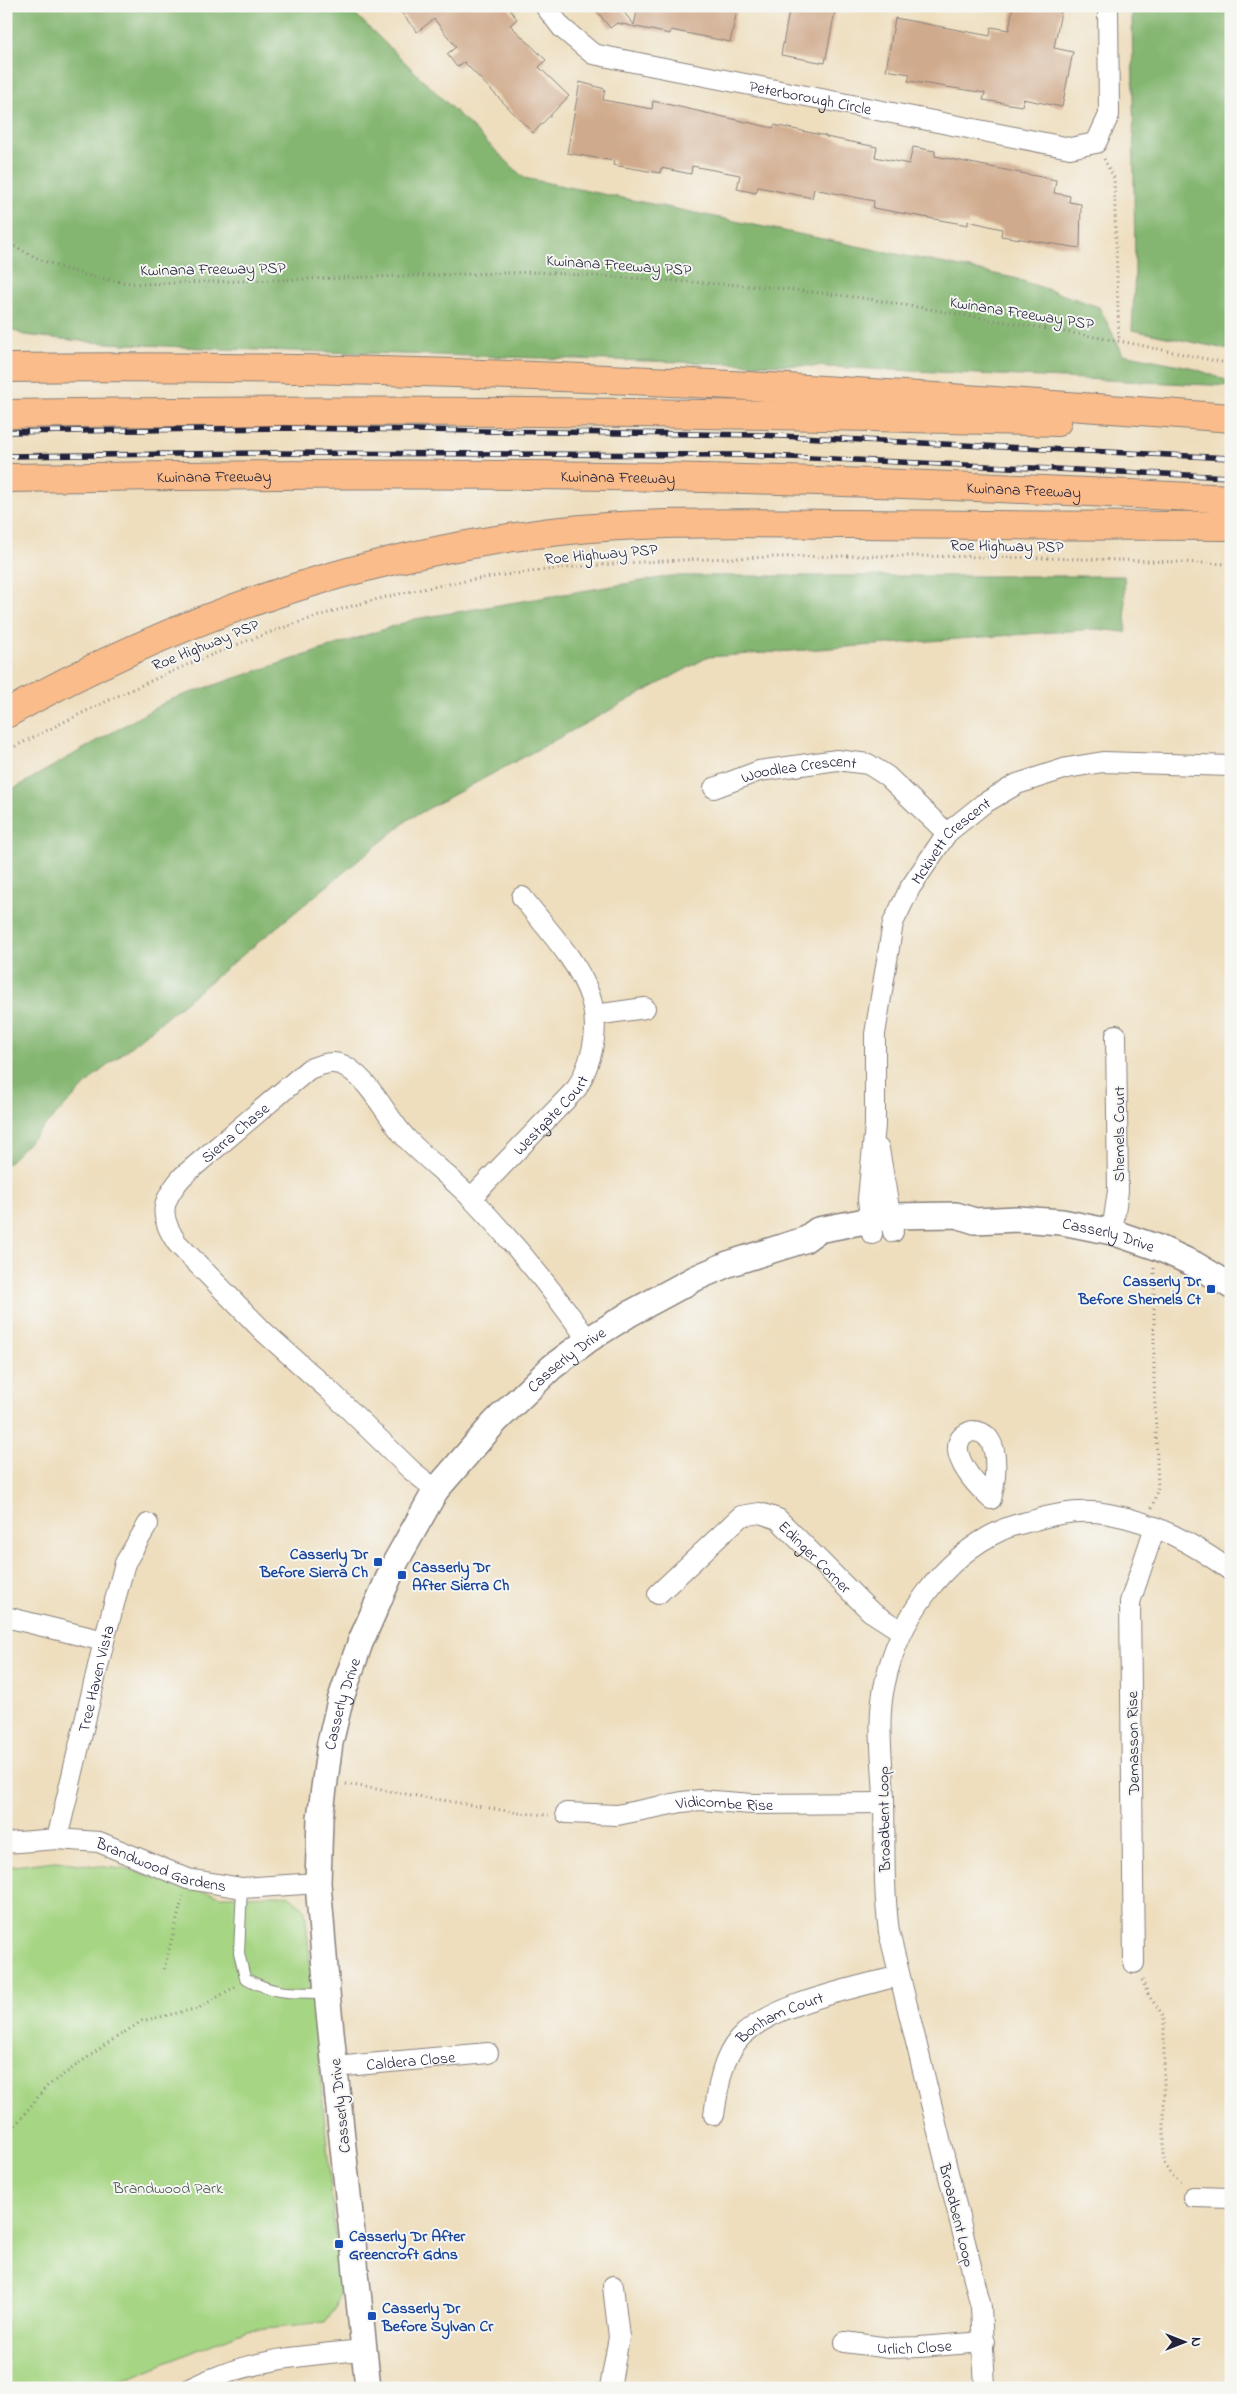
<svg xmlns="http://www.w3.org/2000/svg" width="1237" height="2394" viewBox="0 0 1237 2394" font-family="'Indie Flower',sans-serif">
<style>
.green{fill:#a6d583;stroke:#647c5f}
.forest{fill:#84b671;stroke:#536c56}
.building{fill:#d0aa8c}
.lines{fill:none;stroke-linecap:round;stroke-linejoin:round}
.service-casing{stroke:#88807c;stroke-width:12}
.minor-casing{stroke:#88807c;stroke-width:22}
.tertiary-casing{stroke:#88807c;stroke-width:28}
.motorway-casing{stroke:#88807c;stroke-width:30}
.path{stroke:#88807c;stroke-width:3;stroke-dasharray:1 4;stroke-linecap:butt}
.service{stroke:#fff;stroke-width:10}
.minor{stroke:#fff;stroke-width:20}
.tertiary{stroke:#fff;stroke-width:25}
.motorway{stroke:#f9bc8a;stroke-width:28}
.rail-casing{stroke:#22223b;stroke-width:5.5}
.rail{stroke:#f6f6f2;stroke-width:4;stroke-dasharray:11;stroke-linecap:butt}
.transit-dot{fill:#1a4fb4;stroke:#f6f6f2;stroke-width:2}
.labels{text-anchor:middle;stroke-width:4;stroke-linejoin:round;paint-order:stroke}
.street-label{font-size:16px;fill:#22223b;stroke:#f6f6f2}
.transit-label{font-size:16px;font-weight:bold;fill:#164399;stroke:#f6f6f2;text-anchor:start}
.park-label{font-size:16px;fill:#4a5851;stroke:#f6f6f2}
</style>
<rect width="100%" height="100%" fill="#f6f6f2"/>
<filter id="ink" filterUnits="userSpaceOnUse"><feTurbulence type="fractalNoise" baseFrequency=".02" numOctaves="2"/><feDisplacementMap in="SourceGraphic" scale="10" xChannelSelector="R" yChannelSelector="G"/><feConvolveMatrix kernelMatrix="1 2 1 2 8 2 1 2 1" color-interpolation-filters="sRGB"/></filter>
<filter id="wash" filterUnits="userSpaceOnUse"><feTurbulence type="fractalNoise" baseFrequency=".0096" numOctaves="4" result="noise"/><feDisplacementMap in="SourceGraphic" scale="20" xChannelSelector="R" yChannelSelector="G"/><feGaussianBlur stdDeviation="1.12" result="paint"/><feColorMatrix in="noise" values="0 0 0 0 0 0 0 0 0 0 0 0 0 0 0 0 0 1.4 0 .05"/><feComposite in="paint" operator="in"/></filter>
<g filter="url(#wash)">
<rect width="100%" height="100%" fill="#eedebe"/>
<polygon class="green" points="55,1861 130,1870 221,1896 288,1895 305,1909 340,2288 336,2308 325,2322 247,2330 131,2377 85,2388 6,2388 6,1867"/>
<g class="forest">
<polygon points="6,6 347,6 524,178 1014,278 1099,307 1123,354 1190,367 1231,382 1231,386 789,365 222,349 90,342 24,335 6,327"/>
<polygon points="1132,6 1231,6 1231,350 1132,330 1135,271"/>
<polygon points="672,576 1124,576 1126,632 1096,629 708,657 409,819 97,1074 6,1165 6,793 169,700 415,619"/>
</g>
<g id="blocks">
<g class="building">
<polygon points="396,6 507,6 517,19 510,25 546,60 539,67 569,96 533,133 464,62 457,67 447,54 456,47 434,19 417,32"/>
<polygon points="593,6 619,6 634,25 638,6 738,6 730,42 671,30 670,34 617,23 610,28"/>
<polygon points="790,6 836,6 825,63 781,55"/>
<polygon points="1013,6 1062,6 1054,48 1073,52 1062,107 1023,99 1022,106 983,100 985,93 908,81 910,74 886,70 895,18 990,36 991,27 1009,30"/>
<polygon points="580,82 605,89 603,100 652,109 653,101 773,128 774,125 826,136 826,137 877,147 875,157 909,164 913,147 935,151 935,156 1056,180 1054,193 1070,196 1069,202 1081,204 1080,248 1001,236 1002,229 968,221 968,225 873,208 874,201 814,189 812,198 758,187 756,193 737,189 740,175 692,166 691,174 661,168 660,173 613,165 614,161 567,153"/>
</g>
</g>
</g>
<g filter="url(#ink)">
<use href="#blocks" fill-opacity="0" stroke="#88807c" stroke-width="1"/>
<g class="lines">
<g class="service-casing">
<path id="service" d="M242,1888L239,1953L245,1978C278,1996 291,1992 326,1993"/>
</g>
<g class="minor-casing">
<g id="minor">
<path id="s1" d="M545,6L562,28L593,54L1070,148L1096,143L1109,115L1108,6"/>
<path id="s2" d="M714,788L759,771L837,760L868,764L887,776L947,833"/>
<polyline points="595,1015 645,1008"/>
<polyline points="879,1149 893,1232"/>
<path id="s3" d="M471,1198L577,1088C623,1004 572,961 522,897"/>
<polyline points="1112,1232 1118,1191 1116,1035"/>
<path id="s4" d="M872,1234L868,1199L875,1125V1034L893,923L910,888L947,833L983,804L1017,784L1067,768L1103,762L1231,766"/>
<path d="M972,1431C1003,1431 996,1479 991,1499C976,1486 937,1443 972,1431Z"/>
<path id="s5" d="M436,1490L411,1470L329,1390L264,1332L177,1243C158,1215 161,1201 183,1176L309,1069C323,1064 335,1059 348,1068C373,1085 386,1116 406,1138C427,1160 452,1178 473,1200C515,1244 553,1290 588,1340"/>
<path id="s6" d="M658,1594L741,1516L760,1513L778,1519L870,1611L901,1631"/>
<polyline points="6,1617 104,1641"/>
<path id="s7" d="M566,1813L617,1815L682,1802L700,1800L752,1804L884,1803"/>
<path id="s8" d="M57,1839L104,1641L125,1563L148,1524"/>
<path id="s9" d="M6,1843L57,1839L99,1842L188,1879L242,1888L318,1883"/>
<polyline points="1134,1963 1130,1602 1155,1527"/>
<path id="s10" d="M335,2067L488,2053"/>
<path id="s11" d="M714,2115C718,2089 721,2060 739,2039C770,2004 852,1989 898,1976"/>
<polyline points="1193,2197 1231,2198"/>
<path id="s12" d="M845,2342L889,2348L920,2347L984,2342"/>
<path d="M191,2388C251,2359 298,2356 363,2350"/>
<polyline points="610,2388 619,2337 613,2286"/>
<path d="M985,2388L981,2307L889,1932C883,1887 885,1845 884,1800C883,1762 876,1720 885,1683C898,1620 943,1557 1002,1530C1012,1525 1024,1523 1035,1520C1058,1513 1084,1509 1109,1514C1155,1522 1194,1544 1231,1571"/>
</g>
</g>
<g class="tertiary-casing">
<g id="tertiary">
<path id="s13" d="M368,2388L327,1993L318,1883L320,1818L330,1743L340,1701L360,1643L396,1561L436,1490L495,1422L552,1367L588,1340L631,1313L696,1278L728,1264L804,1240L818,1230L892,1216L956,1215L975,1221L1017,1219L1062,1222L1112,1232L1159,1248L1194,1264L1231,1286"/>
</g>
</g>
<g class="motorway-casing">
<g id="motorway">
<path d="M6,368C415,363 823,387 1231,418"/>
<path d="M6,414C356,409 707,411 1057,422"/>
<path id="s14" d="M6,478C238,475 470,472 702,478C878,482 1055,490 1231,499"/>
<path d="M6,714C169,622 344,560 529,535C636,520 744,523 851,524C978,525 1104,526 1231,526"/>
</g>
</g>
<g class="path">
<polyline points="1104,159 1114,178 1119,341"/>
<path d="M6,241C47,267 93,280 141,284L537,272L768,287L863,298L1119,341L1231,364"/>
<path d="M6,751C126,690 244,634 374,600C505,567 641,560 776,557C927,554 1079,558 1231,564"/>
<polyline points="1152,1508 1158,1487 1154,1378 1154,1268"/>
<polyline points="346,1784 519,1813 549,1815"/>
<polyline points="164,1969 183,1896"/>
<polyline points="1142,1980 1149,1996 1164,2016 1164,2163 1170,2174 1181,2182"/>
<polyline points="6,2137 46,2087 105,2045 142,2021 199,2008 236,1986"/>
</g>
<use href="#service" class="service"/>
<use href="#minor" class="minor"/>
<use href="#tertiary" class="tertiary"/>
<use href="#motorway" class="motorway"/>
<g class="rail-casing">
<g id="rail">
<polyline points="6,432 285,428 759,435 1231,458"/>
<polyline points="6,456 271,453 744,455 1231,477"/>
</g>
</g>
<use href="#rail" class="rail"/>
</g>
</g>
<g class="transit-dot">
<rect x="1206" y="1284" width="10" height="10" rx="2.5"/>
<rect x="373" y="1557" width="10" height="10" rx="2.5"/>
<rect x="397" y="1570" width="10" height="10" rx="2.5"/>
<rect x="334" y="2239" width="10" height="10" rx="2.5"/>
<rect x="367" y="2311" width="10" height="10" rx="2.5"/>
</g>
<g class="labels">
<g class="street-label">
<text dy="6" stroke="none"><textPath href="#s1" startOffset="290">Peterborough Circle</textPath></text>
<text transform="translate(619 264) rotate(4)" y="6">Kwinana Freeway PSP</text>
<text transform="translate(213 268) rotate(-1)" y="6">Kwinana Freeway PSP</text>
<text transform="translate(1022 312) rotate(9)" y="6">Kwinana Freeway PSP</text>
<text dy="6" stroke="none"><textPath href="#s14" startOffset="208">Kwinana Freeway</textPath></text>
<text dy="6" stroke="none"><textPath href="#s14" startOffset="612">Kwinana Freeway</textPath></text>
<text dy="6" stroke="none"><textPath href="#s14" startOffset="1018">Kwinana Freeway</textPath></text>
<text transform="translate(1007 545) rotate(1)" y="6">Roe Highway PSP</text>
<text transform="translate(601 553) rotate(-5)" y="6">Roe Highway PSP</text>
<text transform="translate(205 644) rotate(-22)" y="6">Roe Highway PSP</text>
<text dy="6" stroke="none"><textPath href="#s2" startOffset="88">Woodlea Crescent</textPath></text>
<text dy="6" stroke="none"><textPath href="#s4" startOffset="415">Mckivett Crescent</textPath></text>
<text dy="6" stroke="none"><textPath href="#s3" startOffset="115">Westgate Court</textPath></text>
<text dy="6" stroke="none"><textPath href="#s5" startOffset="501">Sierra Chase</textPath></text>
<text transform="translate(1118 1134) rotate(-90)" y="6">Shemels Court</text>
<text dy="6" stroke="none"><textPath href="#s13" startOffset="1689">Casserly Drive</textPath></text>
<text dy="6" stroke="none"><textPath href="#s13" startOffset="1109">Casserly Drive</textPath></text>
<text dy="6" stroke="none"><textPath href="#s6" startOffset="205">Edinger Corner</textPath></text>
<text dy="6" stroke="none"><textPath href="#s8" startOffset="165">Tree Haven Vista</textPath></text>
<text dy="6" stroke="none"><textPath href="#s13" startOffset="689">Casserly Drive</textPath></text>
<text transform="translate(1132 1743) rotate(-91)" y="6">Demasson Rise</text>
<text dy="6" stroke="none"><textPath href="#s7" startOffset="160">Vidicombe Rise</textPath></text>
<text transform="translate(883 1819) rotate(-91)" y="6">Broadbent Loop</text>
<text dy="6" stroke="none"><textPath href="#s9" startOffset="160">Brandwood Gardens</textPath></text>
<text dy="6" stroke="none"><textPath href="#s11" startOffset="128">Bonham Court</textPath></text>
<text dy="6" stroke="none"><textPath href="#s10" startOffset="76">Caldera Close</textPath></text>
<text transform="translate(339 2106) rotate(-96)" y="6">Casserly Drive</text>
<text transform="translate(958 2215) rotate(76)" y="6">Broadbent Loop</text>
<text dy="6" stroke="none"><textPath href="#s12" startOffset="70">Urlich Close</textPath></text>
</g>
<g class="transit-label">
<text x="1201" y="1286" text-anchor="end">Casserly Dr<tspan x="1201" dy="18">Before Shemels Ct</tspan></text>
<text x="368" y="1559" text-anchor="end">Casserly Dr<tspan x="368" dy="18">Before Sierra Ch</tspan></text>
<text x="412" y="1572">Casserly Dr<tspan x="412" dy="18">After Sierra Ch</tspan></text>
<text x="349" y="2241">Casserly Dr After<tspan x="349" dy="18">Greencroft Gdns</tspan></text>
<text x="382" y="2313">Casserly Dr<tspan x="382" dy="18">Before Sylvan Cr</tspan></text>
</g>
<g class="park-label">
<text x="168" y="2193">Brandwood Park</text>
</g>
</g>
<rect width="1237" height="2394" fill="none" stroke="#f6f6f2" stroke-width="25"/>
<g transform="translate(1184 2342) rotate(90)" stroke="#f6f6f2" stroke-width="4" paint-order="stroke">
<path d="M0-4L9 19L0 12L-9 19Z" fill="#22223b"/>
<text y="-8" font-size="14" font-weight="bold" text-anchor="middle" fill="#22223b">N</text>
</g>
</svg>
